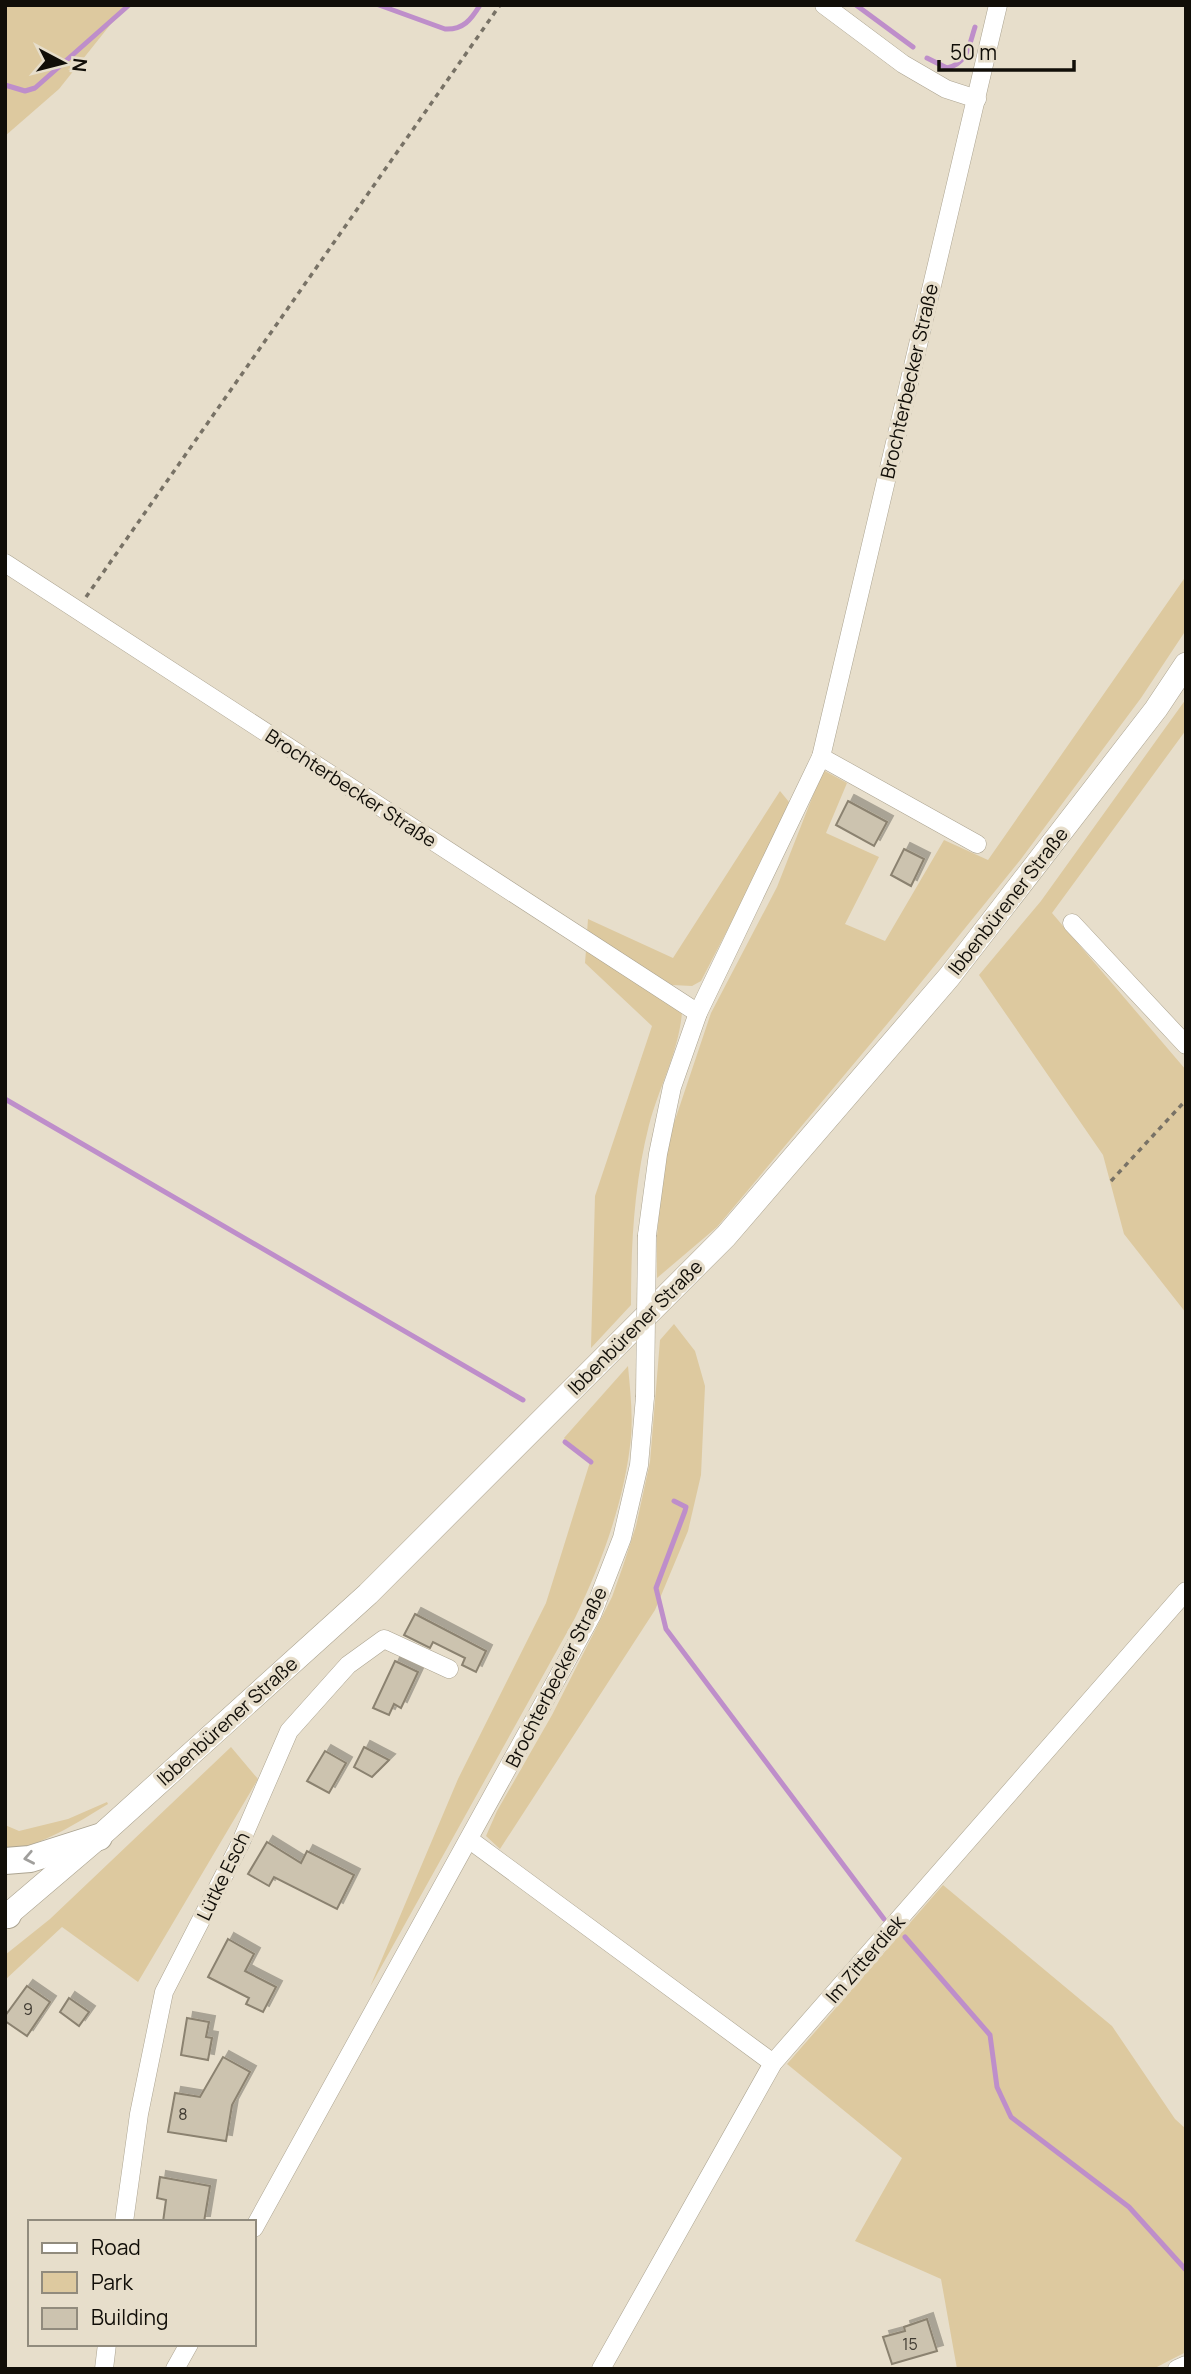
<svg xmlns="http://www.w3.org/2000/svg" width="1191" height="2374" viewBox="0 0 1191 2374" font-family="Manrope,sans-serif">
<style>
.green{fill:#ddc99f}
.lines{fill:none;stroke-linecap:round;stroke-linejoin:round}
.stream{stroke:#be8eca;stroke-width:5}
.building{fill:#ccc3af;stroke:#8b8270;stroke-width:2;filter:url(#shadow)}
.minor-casing{stroke:#aca491;stroke-width:19}
.major-casing{stroke:#aca491;stroke-width:24}
.highway-casing{stroke:#aca491;stroke-width:28}
.path{stroke:#787266;stroke-width:3.5;stroke-dasharray:5 5;stroke-linecap:butt}
.minor{stroke:#fff;stroke-width:18}
.major{stroke:#fff;stroke-width:23}
.highway{stroke:#fff;stroke-width:26}
.minor-bridge-casing{stroke:#aca491;stroke-width:19;stroke-linecap:butt}
.minor-bridge{stroke:#fff;stroke-width:18}
.oneway{stroke:#a09f9c}
.labels{text-anchor:middle;stroke-width:7;stroke-linejoin:round;paint-order:stroke}
.number-label{font-size:16px;fill:#403b32}
.street-label{font-size:19px;fill:#110e08;stroke:#e7decb}
</style>
<defs>
<filter id="shadow"><feDropShadow dx="6" dy="-6" stdDeviation="0" flood-color="#0004"/></filter>
</defs>
<rect width="100%" height="100%" fill="#e7decb"/>
<g class="green">
<polygon points="5,5 126,5 59,89 5,136"/>
<polygon points="1186,576 1186,630 1141,698 1021,859 893,1017 717,1227 657,1278 657,1236 663,1172 673,1126 711,1013 777,887 823,770 847,783 826,833 879,857 845,924 885,941 944,840 988,860"/>
<polygon points="1186,699 1186,730 1052,913 1186,1070 1186,1313 1124,1234 1103,1155 979,975 1041,901"/>
<polygon points="780,791 789,802 780,828 701,981 692,986 672,985 587,933 588,919 673,958"/>
<path d="M586,950L682,1012C679,1051 659,1087 649,1125C634,1184 631,1244 631,1305L591,1348L595,1196L652,1026L585,963Z"/>
<polygon points="674,1324 695,1351 705,1386 701,1475 688,1531 655,1610 500,1849 486,1836 497,1811 552,1715 612,1597 623,1566 636,1526 650,1462 660,1340"/>
<path d="M628,1366C630,1389 633,1413 631,1437C625,1500 602,1562 575,1618L370,1987L458,1779L546,1603L590,1462L564,1438Z"/>
<polygon points="231,1747 258,1779 138,1982 62,1927 5,1980 5,1955 50,1919"/>
<path d="M107,1802L108,1804C75,1824 44,1845 5,1851V1825L19,1831L68,1819Z"/>
<polygon points="943,1885 1112,2026 1175,2119 1186,2129 1186,2352 1153,2369 957,2369 941,2279 855,2241 902,2158 787,2064"/>
</g>
<g class="lines">
<g class="stream">
<path d="M379,5L445,29C463,30 471,20 480,5"/>
<polyline points="856,5 913,47"/>
<path d="M927,58L947,68C968,63 969,45 975,27"/>
<polyline points="5,85 25,91 35,88 129,5"/>
<polyline points="5,1099 523,1400"/>
<polyline points="565,1442 591,1462"/>
<polyline points="674,1501 686,1507 685,1511 656,1588 666,1629 884,1919"/>
<polyline points="905,1937 990,2035 997,2087 1011,2117 1129,2207 1186,2270"/>
</g>
</g>
<g class="building">
<polygon points="848,801 887,822 874,846 836,825"/>
<polygon points="904,849 924,859 911,886 891,875"/>
<polygon points="415,1614 486,1651 476,1672 462,1665 465,1658 433,1642 430,1648 404,1635"/>
<polygon points="395,1661 418,1672 401,1708 394,1704 389,1715 373,1708"/>
<polygon points="364,1747 389,1760 372,1777 354,1767"/>
<polygon points="325,1751 346,1763 329,1793 307,1781"/>
<polygon points="267,1842 301,1863 307,1851 354,1875 337,1909 274,1877 269,1886 248,1874"/>
<polygon points="228,1939 254,1954 245,1971 276,1987 263,2012 246,2004 249,1998 208,1977"/>
<polygon points="27,1986 50,2002 27,2036 5,2021 5,2016"/>
<polygon points="69,1998 89,2012 79,2026 60,2012"/>
<polygon points="187,2018 209,2022 206,2037 212,2038 208,2060 181,2055"/>
<polygon points="223,2057 250,2072 232,2105 226,2141 168,2132 175,2093 200,2097"/>
<polygon points="160,2177 210,2186 204,2222 163,2222 166,2200 157,2198"/>
<polygon points="927,2319 937,2351 892,2364 883,2337 905,2331 904,2327"/>
</g>
<g class="lines">
<g class="minor-casing">
<g id="minor">
<polyline points="824,5 903,64 946,89 977,99"/>
<polyline points="5,563 698,1013"/>
<polyline points="821,757 977,844"/>
<polyline points="1072,923 1186,1045"/>
<polyline points="647,1235 658,1154 672,1087 698,1013 821,757 998,5"/>
<polyline points="470,1840 773,2063"/>
<polyline points="124,2222 139,2114 164,1992 240,1844 289,1731 348,1665 384,1639 449,1669"/>
<polyline points="254,2228 592,1615 622,1538 639,1465 645,1397"/>
<polyline points="104,2369 107,2344"/>
<polyline points="175,2369 189,2344"/>
<polyline points="601,2369 773,2063 1186,1591"/>
<polyline points="1177,2369 1186,2365"/>
</g>
</g>
<g class="major-casing">
<polyline id="major" points="5,1917 99,1837 368,1594 726,1236 949,977 1156,709 1186,664"/>
</g>
<g class="highway-casing">
<g id="highway">
<polyline points="5,1861 30,1859 99,1837"/>
<polyline points="5,1913 8,1915"/>
</g>
</g>
<g class="path">
<polyline points="86,597 500,5"/>
<polyline points="1111,1181 1186,1100"/>
</g>
<use href="#minor" class="minor"/>
<use href="#major" class="major"/>
<use href="#highway" class="highway"/>
<g class="minor-bridge-casing">
<polyline id="minor-bridge" points="645,1397 647,1235"/>
</g>
<use href="#minor-bridge" class="minor-bridge"/>
</g>
<defs><path id="oneway-chevron" d="M-2-3.5L2.5 0L-2 3.5" fill="none" stroke-width="1.6" stroke-linecap="round" stroke-linejoin="round" transform="scale(1.75)"/></defs>
<use class="oneway" href="#oneway-chevron" transform="translate(29 1858) rotate(169)"/>
<g class="labels">
<g class="number-label">
<text x="28" y="2015">9</text>
<text x="183" y="2120">8</text>
<text x="910" y="2350">15</text>
</g>
<g class="street-label">
<text transform="translate(909 381) rotate(-77)" y="7">Brochterbecker Straße</text>
<text transform="translate(351 788) rotate(33)" y="7">Brochterbecker Straße</text>
<text transform="translate(1008 901) rotate(-52)" y="7">Ibbenbürener Straße</text>
<text transform="translate(635 1327) rotate(-45)" y="7">Ibbenbürener Straße</text>
<text transform="translate(556 1677) rotate(-63)" y="7">Brochterbecker Straße</text>
<text transform="translate(227 1721) rotate(-42)" y="7">Ibbenbürener Straße</text>
<text transform="translate(223 1876) rotate(-64)" y="7">Lütke Esch</text>
<text transform="translate(865 1959) rotate(-49)" y="7">Im Zitterdiek</text>
</g>
</g>
<rect width="1191" height="2374" fill="none" stroke="#110e08" stroke-width="14"/>
<rect x="28" y="2220" width="228" height="126" fill="#e7decb" stroke="#918b7d" stroke-width="2"/>
<rect x="42" y="2243" width="35" height="10" fill="#ffffff" stroke="#918b7d" stroke-width="2"/>
<text x="91" y="2255" font-size="21" fill="#110e08">Road</text>
<rect x="42" y="2272" width="35" height="21" fill="#ddc99f" stroke="#918b7d" stroke-width="2"/>
<text x="91" y="2290" font-size="21" fill="#110e08">Park</text>
<rect x="42" y="2308" width="35" height="21" fill="#ccc3af" stroke="#918b7d" stroke-width="2"/>
<text x="91" y="2325" font-size="21" fill="#110e08">Building</text>
<g transform="translate(63 63) rotate(97)" stroke="#e7decb" stroke-width="5" paint-order="stroke">
<path d="M0-5L12 26L0 18L-12 26Z" fill="#110e08"/>
<text y="-10" font-size="19" font-weight="bold" text-anchor="middle" fill="#110e08">N</text>
</g>
<path d="M939 60v10h135v-10" fill="none" stroke="#110e08" stroke-width="3.5"/>
<text x="950" y="60" font-size="21" fill="#110e08" stroke="#e7decb" stroke-width="5" paint-order="stroke">50 m</text>
</svg>
